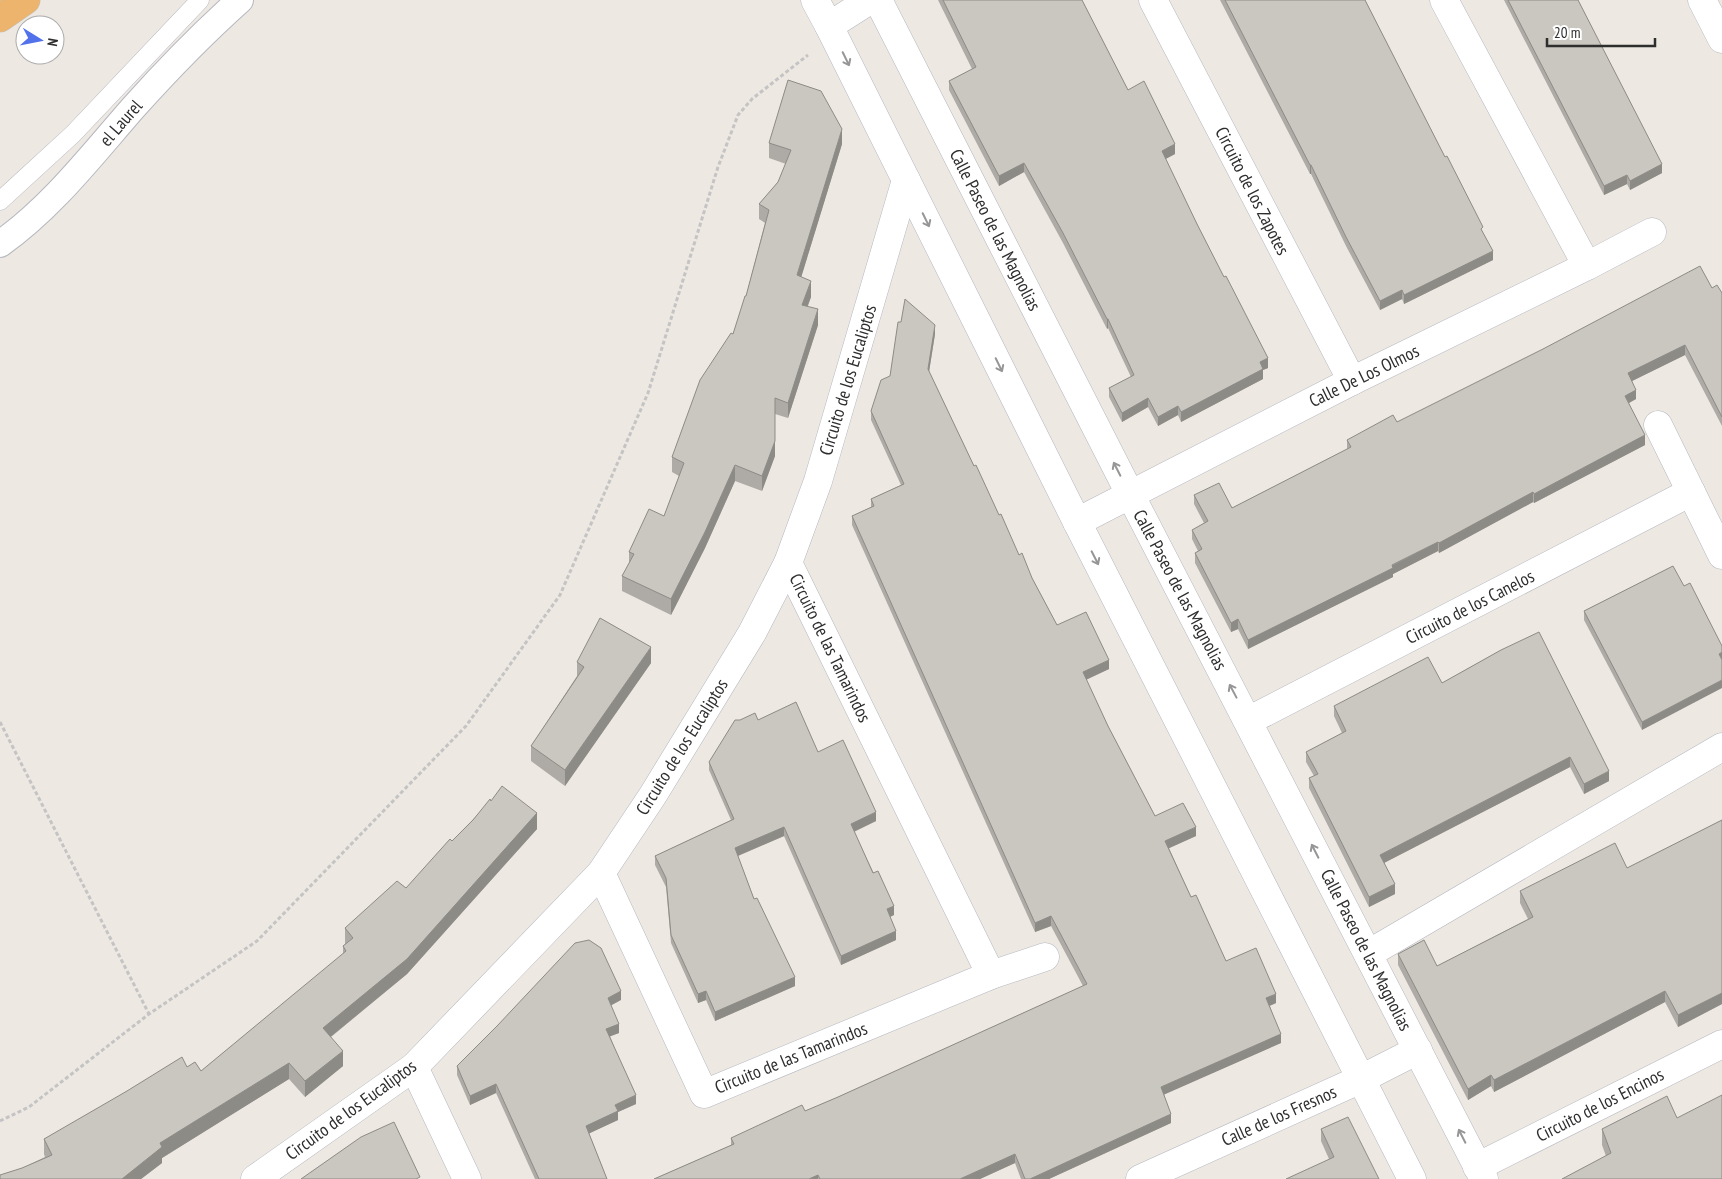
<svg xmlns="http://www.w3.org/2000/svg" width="1722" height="1179" viewBox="0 0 1722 1179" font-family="'PT Sans Narrow',sans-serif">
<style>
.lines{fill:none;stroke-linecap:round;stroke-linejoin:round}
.service-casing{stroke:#b5b8c0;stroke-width:19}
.pedestrian-casing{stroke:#b5b8c0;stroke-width:28}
.minor-casing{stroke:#b5b8c0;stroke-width:29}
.tertiary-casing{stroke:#b5b8c0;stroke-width:29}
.trunk-casing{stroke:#c4c4c4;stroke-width:29}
.path{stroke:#c4c4c4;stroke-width:3;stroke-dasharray:4 2.5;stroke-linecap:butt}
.service{stroke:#fff;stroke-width:18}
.pedestrian{stroke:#fff;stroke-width:26}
.minor{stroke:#fff;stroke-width:28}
.tertiary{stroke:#fff;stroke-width:28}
.trunk{stroke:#ecb46c;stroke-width:28}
.wall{fill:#aeaaa5}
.shaded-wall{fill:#8d8b86}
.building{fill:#cac6c0;stroke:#8d8b86}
.oneway{stroke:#969696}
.labels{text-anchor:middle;stroke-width:4.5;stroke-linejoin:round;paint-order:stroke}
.street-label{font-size:18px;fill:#2e2e2e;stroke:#fff}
</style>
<rect width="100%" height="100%" fill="#eee8e2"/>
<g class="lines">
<g class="service-casing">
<polyline id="service" points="0,201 73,134 200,0"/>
</g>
<g class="pedestrian-casing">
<path id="pedestrian" d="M0,244C52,207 91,156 133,108C167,70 202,34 240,0"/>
</g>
<g class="minor-casing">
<g id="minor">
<polyline points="1153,0 1352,381"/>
<polyline points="1444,0 1587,266"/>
<polyline points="1658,425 1722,555"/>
<polyline points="1077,522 1352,381 1587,266 1652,232"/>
<polyline points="788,563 991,975"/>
<polyline points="1248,721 1691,492"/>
<polyline points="601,873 704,1094 991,975 1045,957"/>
<polyline points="1368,954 1722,747"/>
<polyline points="414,1067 467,1179"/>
<polyline points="1477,1167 1722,1044"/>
<polyline points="255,1179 414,1067 601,873 653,795 752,633 788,563 818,481 906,180"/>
<polyline points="1140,1179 1361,1079 1418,1050"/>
</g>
</g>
<g class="tertiary-casing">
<g id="tertiary">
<polyline points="815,0 829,26 1077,522 1412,1179"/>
<polyline points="878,0 1130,494 1484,1179"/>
<polyline points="1702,0 1722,39"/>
<polyline points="829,26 870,0"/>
</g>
</g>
<g class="trunk-casing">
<polyline id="trunk" points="0,18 26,0"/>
</g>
<g class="path">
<polyline points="0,722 149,1014"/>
<polyline points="0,1121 29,1107 149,1014 257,941 466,726 560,595 648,393 718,167 738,115 752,99 808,55"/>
</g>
<use href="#service" class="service"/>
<use href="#pedestrian" class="pedestrian"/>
<use href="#minor" class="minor"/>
<use href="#tertiary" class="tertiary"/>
<use href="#trunk" class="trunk"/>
</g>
<g class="wall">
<polygon points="938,0 1082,0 1128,90 1175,154 1165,159 1268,368 1263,370 1263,379 1181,422 1178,415 1158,426 1148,407 1122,422 1109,397 1109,388 1131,377 1108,328 1107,329 1063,243 1024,172 999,186 949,90 949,81 972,69"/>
<polygon points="1220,0 1365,0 1483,233 1493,260 1404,304 1402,299 1380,310 1346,246 1311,174 1310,174"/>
<polygon points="1504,0 1578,0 1662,173 1630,190 1627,184 1604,195"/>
<polygon points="769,143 842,144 801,277 811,297 808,306 818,325 788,418 775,414 775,456 762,491 735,481 705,548 671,615 622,591 622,576 629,564 629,552 664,516 679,476 672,472 672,457 733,334 746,296 765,223 759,219 759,204 778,182 786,164 769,158"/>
<polygon points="1712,288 1722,293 1722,426 1685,355 1632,381 1636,399 1629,403 1645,445 1534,503 1533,502 1439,553 1438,551 1393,574 1393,577 1248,649 1238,629 1231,632 1195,563 1195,553 1198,551 1192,539 1192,530 1204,523 1194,504 1194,495 1232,508 1347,449 1347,440 1397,422"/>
<polygon points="935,334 929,372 974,466 1019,555 1032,578 1057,625 1109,669 1086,680 1108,726 1155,816 1196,836 1169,848 1191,897 1226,961 1276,1003 1270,1006 1281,1043 1164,1094 1171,1123 1049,1179 1021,1179 1015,1163 980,1179 654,1179 731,1145 731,1138 805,1111 838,1097 1083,986 1051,926 1035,932 852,525 852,516 871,507 871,499 901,485 871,420 871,411 890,376"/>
<polygon points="1673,566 1642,730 1584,620 1584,611"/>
<polygon points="1501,650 1609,781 1584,794 1570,767 1384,863 1395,894 1369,907 1309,788 1309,778 1314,776 1306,762 1306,752 1342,733 1334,716 1334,706 1442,683"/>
<polygon points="577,662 651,663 565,786 531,761 531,746 577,676"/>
<polygon points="758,720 818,752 876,821 854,832 894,915 890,917 896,940 841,965 784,836 738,856 754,899 795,986 715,1021 706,1000 698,1003 671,943 666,887 655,865 655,856 731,820 709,770 709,762"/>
<polygon points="491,801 537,829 407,974 331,1037 343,1066 305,1097 289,1079 162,1158 162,1163 141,1179 0,1179 45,1157 44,1154 44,1139 187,1067 201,1071 343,955 343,946 345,944 345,928 406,888"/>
<polygon points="1722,820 1722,1004 1678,1027 1665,1002 1494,1092 1491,1086 1468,1100 1398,965 1398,954 1437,966 1528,919 1520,903 1520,891 1627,868"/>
<polygon points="621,1000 611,1005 619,1033 610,1036 636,1104 618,1112 618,1120 589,1133 607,1179 535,1179 496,1093 470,1105 457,1075 457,1066"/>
<polygon points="1677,1118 1606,1156 1602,1145 1602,1129"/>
<polygon points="1321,1129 1379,1179 1329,1159 1321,1141"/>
</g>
<g class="shaded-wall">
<polygon points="842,129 842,144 797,291 797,275"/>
<polygon points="1175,144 1175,154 1162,161 1162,151"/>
<polygon points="1024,163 1024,172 999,186 999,176"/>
<polygon points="1662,164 1662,173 1630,190 1630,181"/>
<rect x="1310" y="165" width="1" height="9"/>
<polygon points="1627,175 1627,184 1604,195 1604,186"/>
<polygon points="1493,251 1493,260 1404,304 1404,295"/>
<polygon points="811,281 811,297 802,320 802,305"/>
<polygon points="1402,290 1402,299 1380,310 1380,301"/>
<polygon points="818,309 818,325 788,418 788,403"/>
<polygon points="1107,319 1108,319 1108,328 1107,329"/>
<polygon points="935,325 935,334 928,378 928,369"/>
<polygon points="1685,345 1685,355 1628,383 1628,373"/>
<polygon points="1268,358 1268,368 1263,370 1263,379 1181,422 1181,412 1260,362"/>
<polygon points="1636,390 1636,399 1625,405 1625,396"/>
<polygon points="1148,398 1148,407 1122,422 1122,413"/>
<polygon points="1178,406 1178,415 1158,426 1158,417"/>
<polygon points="1645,435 1645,445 1534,503 1534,494"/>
<polygon points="775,441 775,456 762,491 762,476"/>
<polygon points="735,465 735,481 705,548 671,615 671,599"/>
<polygon points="1533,492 1533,502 1439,553 1439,543"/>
<polygon points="1438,542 1438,551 1393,574 1393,577 1248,649 1248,640"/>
<polygon points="1238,619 1238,629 1231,632 1231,623"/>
<polygon points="651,647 651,663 565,786 565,770"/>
<polygon points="1722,652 1722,660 1719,654"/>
<polygon points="1109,660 1109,669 1083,681 1083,672"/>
<polygon points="1722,680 1722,688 1642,730 1642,722"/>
<polygon points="1570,757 1570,767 1380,865 1380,855"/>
<polygon points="1609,771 1609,781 1584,794 1584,784"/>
<polygon points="876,812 876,821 851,833 851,824"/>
<polygon points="537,813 537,829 407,974 323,1043 323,1028"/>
<polygon points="784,827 784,836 735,857 735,848"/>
<polygon points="1196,827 1196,836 1165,850 1165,841"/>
<polygon points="1395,884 1395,894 1369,907 1369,897"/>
<polygon points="894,906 894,915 887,918 887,909"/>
<polygon points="1051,916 1051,926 1035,932 1035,923"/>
<polygon points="896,931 896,940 841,965 841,956"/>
<polygon points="795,977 795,986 715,1021 715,1012"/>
<polygon points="621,991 621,1000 608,1007 608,998"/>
<polygon points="706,991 706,1000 698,1003 698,994"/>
<polygon points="1665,991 1665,1002 1494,1092 1494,1080"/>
<polygon points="1722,993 1722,1004 1678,1027 1678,1015"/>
<polygon points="1276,994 1276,1003 1266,1007 1266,998"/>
<polygon points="619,1024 619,1033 606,1038 606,1029"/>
<polygon points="1281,1034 1281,1043 1161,1096 1161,1087"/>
<polygon points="343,1051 343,1066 305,1097 305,1081"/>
<polygon points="289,1063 289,1079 162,1158 162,1163 141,1179 122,1179 160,1143"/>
<polygon points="1491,1075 1491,1086 1468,1100 1468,1089"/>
<polygon points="496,1084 496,1093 470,1105 470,1096"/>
<polygon points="636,1095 636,1104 618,1112 618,1120 586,1135 586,1126 615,1105"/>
<polygon points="1171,1114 1171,1123 1049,1179 1030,1179"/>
<polygon points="1015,1154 1015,1163 980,1179 960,1179"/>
<polygon points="818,1175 818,1179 809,1179"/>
</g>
<g class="building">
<polygon points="943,0 1082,0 1128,90 1144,81 1175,144 1162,151 1197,224 1224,277 1226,276 1268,358 1260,362 1263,369 1181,412 1178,406 1158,417 1148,398 1122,413 1109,388 1134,375 1108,319 1107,319 1063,233 1024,163 999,176 949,81 976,67"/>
<polygon points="1225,0 1365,0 1445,157 1447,156 1483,227 1481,229 1493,251 1404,295 1402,290 1380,301 1346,237 1311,165 1310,165"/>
<polygon points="1508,0 1578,0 1662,164 1630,181 1627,175 1604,186"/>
<polygon points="788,80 821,91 842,129 797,275 811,281 802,305 818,309 788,403 775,398 775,441 762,476 735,465 705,532 671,599 622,576 634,554 629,552 649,509 664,516 684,463 672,457 700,380 731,333 733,334 745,296 746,296 769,210 759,204 778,182 791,150 769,143"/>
<polygon points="1700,266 1712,288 1717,285 1722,293 1722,417 1685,345 1628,373 1636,390 1625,396 1645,435 1534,494 1533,492 1439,543 1438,542 1392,565 1393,568 1248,640 1238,619 1231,623 1195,553 1202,549 1192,530 1208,521 1194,495 1219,483 1232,508 1351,447 1347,440 1393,415 1397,422 1543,349"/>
<polygon points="905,299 935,325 928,369 974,466 976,465 999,515 1001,514 1019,555 1022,553 1032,578 1057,625 1086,612 1109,660 1083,672 1108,726 1155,816 1183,803 1196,827 1165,841 1191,897 1196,895 1226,961 1256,948 1276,994 1266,998 1281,1034 1161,1087 1171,1114 1030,1179 1025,1179 1015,1154 960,1179 820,1179 818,1175 809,1179 654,1179 734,1144 731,1138 802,1105 805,1111 838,1097 1087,984 1051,916 1035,923 852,516 874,506 871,499 904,484 871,411 881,380 890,376 898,322 901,322"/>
<polygon points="1673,566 1684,586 1690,583 1722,646 1722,652 1719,654 1722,660 1722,680 1642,722 1584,611"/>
<polygon points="600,618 651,647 565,770 531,746 584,667 577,662"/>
<polygon points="1539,632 1609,771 1584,784 1570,757 1380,855 1395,884 1369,897 1309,778 1318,774 1306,752 1346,731 1334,706 1428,657 1442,683 1501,650"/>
<polygon points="796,702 818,752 843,740 876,812 851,824 873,873 878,871 894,906 887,909 896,931 841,956 784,827 735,848 754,899 757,898 795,977 715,1012 706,991 698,994 671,935 666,878 655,856 734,819 709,762 735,720 740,720 755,713 758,720"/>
<polygon points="502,786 537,813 407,959 323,1028 343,1051 305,1081 289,1063 160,1143 162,1147 122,1179 0,1179 0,1175 22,1168 52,1155 44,1139 127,1091 182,1057 187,1067 195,1062 201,1071 346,951 343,946 353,938 345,928 397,881 406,888 450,839 452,841 473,820 490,799 491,801"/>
<polygon points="1722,820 1722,993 1678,1015 1665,991 1494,1080 1491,1075 1468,1089 1398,954 1424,940 1437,966 1533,917 1520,891 1615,843 1627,868"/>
<polygon points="589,940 601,948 621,991 608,998 619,1024 606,1029 636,1095 615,1105 618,1111 586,1126 607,1179 539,1179 496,1084 470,1096 457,1066 497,1026 575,943"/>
<polygon points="1722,1095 1722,1179 1562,1179 1611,1153 1602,1129 1667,1096 1677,1118"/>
<polygon points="1348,1117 1379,1179 1286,1179 1334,1157 1321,1129"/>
<polygon points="394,1122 420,1177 416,1179 301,1179 361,1137"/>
</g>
<defs><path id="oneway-shaft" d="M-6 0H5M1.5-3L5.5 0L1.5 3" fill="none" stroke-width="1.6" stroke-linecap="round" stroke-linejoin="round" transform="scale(1.25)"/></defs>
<g class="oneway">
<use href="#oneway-shaft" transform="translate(846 59) rotate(64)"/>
<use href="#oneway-shaft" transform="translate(926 220) rotate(64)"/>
<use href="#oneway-shaft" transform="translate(999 365) rotate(64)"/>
<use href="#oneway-shaft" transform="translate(1117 469) rotate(-117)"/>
<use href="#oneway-shaft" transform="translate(1095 558) rotate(63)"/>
<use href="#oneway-shaft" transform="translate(1233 691) rotate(-118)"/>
<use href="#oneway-shaft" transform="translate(1315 851) rotate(-117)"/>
<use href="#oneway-shaft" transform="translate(1462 1136) rotate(-117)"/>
</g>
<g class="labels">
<g class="street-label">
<text transform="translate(121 123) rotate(-49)" y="6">el Laurel</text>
<text transform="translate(1252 191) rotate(63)" y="6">Circuito de los Zapotes</text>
<text transform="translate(995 230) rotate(63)" y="6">Calle Paseo de las Magnolias</text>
<text transform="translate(1364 376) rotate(-26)" y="6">Calle De Los Olmos</text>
<text transform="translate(848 380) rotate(-73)" y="6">Circuito de los Eucaliptos</text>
<text transform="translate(1180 590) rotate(62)" y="6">Calle Paseo de las Magnolias</text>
<text transform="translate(1470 607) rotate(-27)" y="6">Circuito de los Canelos</text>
<text transform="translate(830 648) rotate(64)" y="6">Circuito de las Tamarindos</text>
<text transform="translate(682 747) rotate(-58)" y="6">Circuito de los Eucaliptos</text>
<text transform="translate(1366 950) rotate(63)" y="6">Calle Paseo de las Magnolias</text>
<text transform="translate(791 1058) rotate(-22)" y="6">Circuito de las Tamarindos</text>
<text transform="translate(1600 1105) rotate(-27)" y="6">Circuito de los Encinos</text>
<text transform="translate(351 1110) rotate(-36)" y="6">Circuito de los Eucaliptos</text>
<text transform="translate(1279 1116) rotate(-24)" y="6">Calle de los Fresnos</text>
</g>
</g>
<g transform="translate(40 40) rotate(100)"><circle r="24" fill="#ffffff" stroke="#ababab"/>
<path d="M0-4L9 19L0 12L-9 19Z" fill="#5172eb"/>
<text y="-8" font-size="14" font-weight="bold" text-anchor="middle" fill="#2e2e2e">N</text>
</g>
<path d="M1547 38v8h108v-8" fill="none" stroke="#2e2e2e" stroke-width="2.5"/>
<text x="1554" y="38" font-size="15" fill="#2e2e2e" stroke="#ffffff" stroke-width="4" paint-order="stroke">20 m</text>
</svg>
